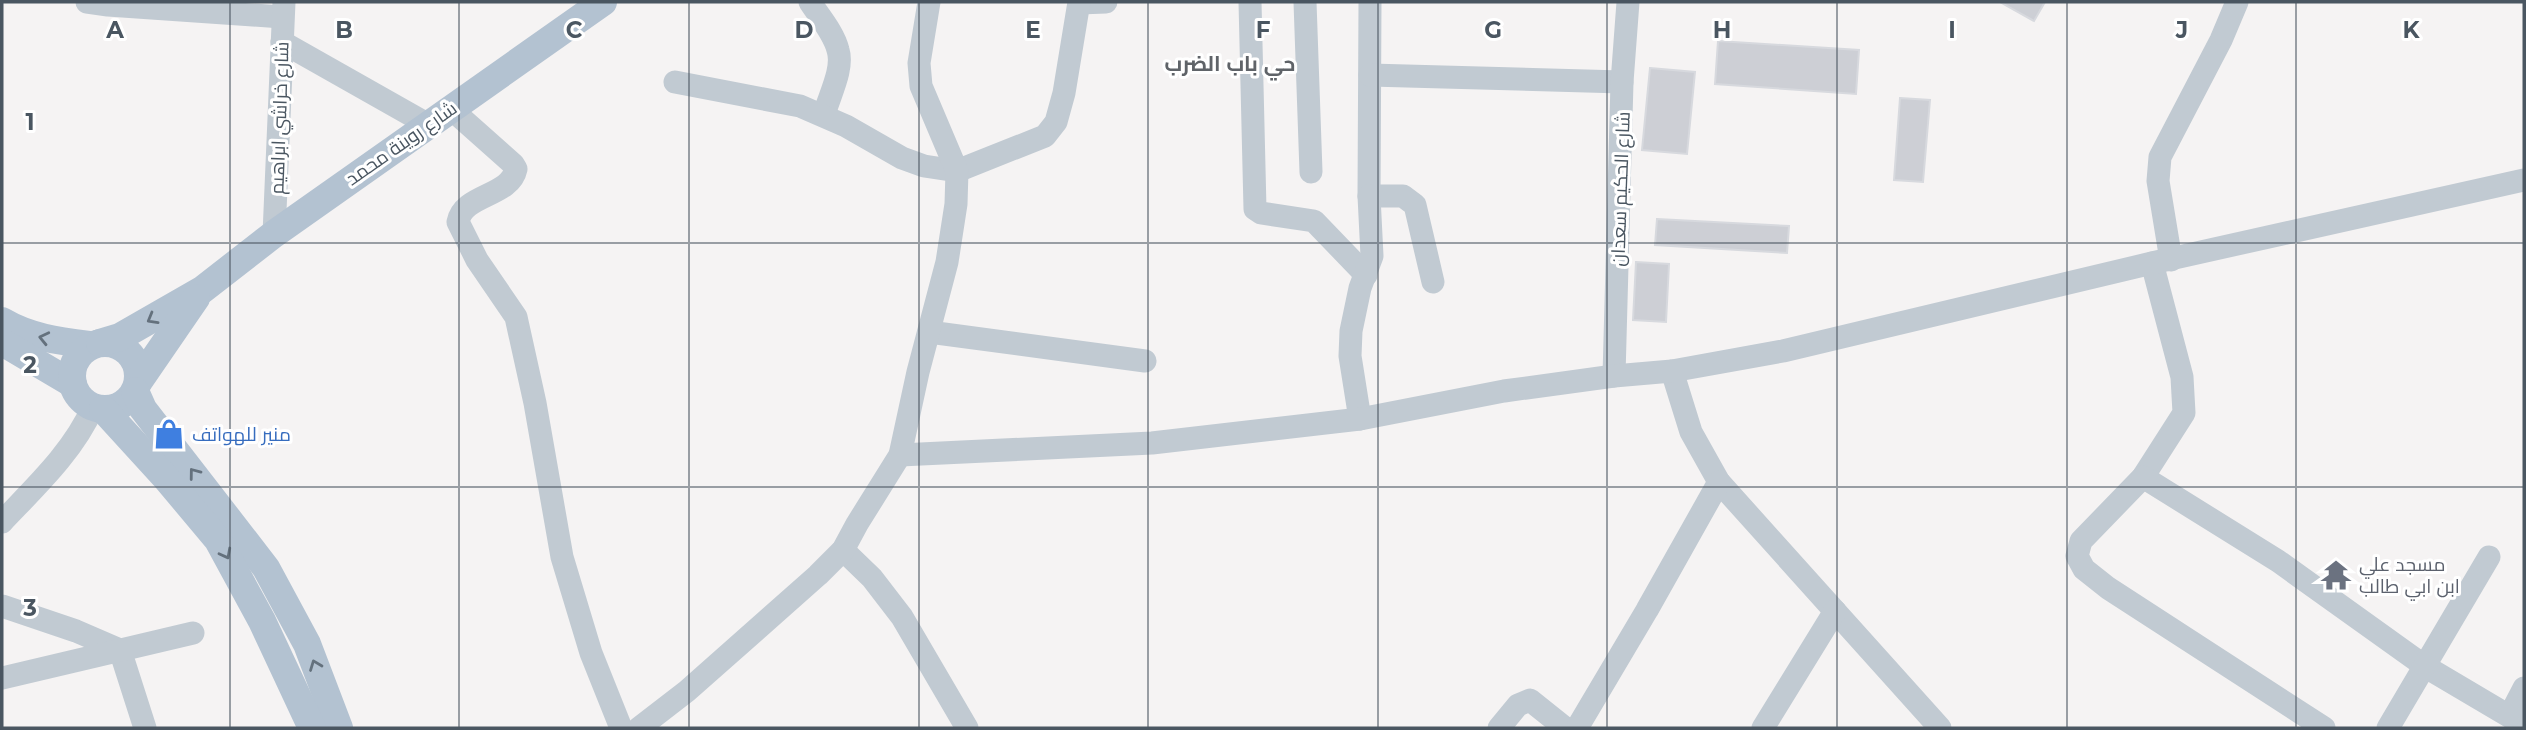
<svg xmlns="http://www.w3.org/2000/svg" width="2526" height="730" viewBox="0 0 2526 730" font-family="Montserrat,Cairo,sans-serif">
<style>
.building{fill:#cdcfd5;stroke:#d7d9de;stroke-width:2}
.lines{fill:none;stroke-linecap:round;stroke-linejoin:round}
.minor{stroke:#c1cad2;stroke-width:23}
.major{stroke:#b3c2d1;stroke-width:28}
.oneway{stroke:#64717d}
.grid{fill:none;stroke:#4a5661;stroke-width:2;stroke-opacity:0.55}
.labels{text-anchor:middle;stroke-width:6;stroke-linejoin:round;paint-order:stroke}
.street-label{font-size:19px;fill:#4a5661;stroke:#fff}
.shop-label{font-size:19px;fill:#366cbe;stroke:#fff;text-anchor:start}
.worship-label{font-size:19px;fill:#5b616d;stroke:#fff;text-anchor:start}
.neighbourhood-label{font-size:21px;font-weight:bold;fill:#5f6368;stroke:#fff}
.grid-label{font-size:23px;text-anchor:middle;font-weight:bold;fill:#4a5661;stroke:#fff;stroke-width:6;stroke-linejoin:round;paint-order:stroke}
</style>
<rect width="100%" height="100%" fill="#f5f3f3"/>
<g class="building">
<polygon points="2000,2 2045,2 2034,21"/>
<polygon points="1718,41 1859,50 1856,94 1715,84"/>
<polygon points="1650,68 1695,72 1687,154 1642,150"/>
<polygon points="1900,98 1930,100 1923,182 1894,180"/>
<polygon points="1657,219 1789,226 1787,253 1655,245"/>
<polygon points="1636,262 1669,264 1666,322 1633,320"/>
</g>
<g class="lines">
<g class="minor">
<polyline points="87,2 108,5 282,17"/>
<path d="M810,2C819,16 834,33 838,50C844,69 829,96 824,115"/>
<polyline points="1250,2 1255,209 1261,213 1314,221 1366,275"/>
<polyline points="1305,2 1311,172"/>
<polyline points="1370,2 1369,196 1403,196 1415,205 1433,282"/>
<polyline points="1079,3 1106,2"/>
<polyline points="282,42 427,124"/>
<polyline points="1370,75 1622,82"/>
<polyline points="675,82 800,106 846,126 902,158 924,166 957,171 1045,136 1056,122 1064,93 1079,2"/>
<path d="M450,108L513,164L516,169C510,197 463,194 458,222L477,260L516,317L535,403L562,557L591,653L621,728"/>
<polyline points="274,234 284,2"/>
<polyline points="2171,260 2158,181 2160,157 2221,40 2237,2"/>
<polyline points="2152,263 2182,377 2184,413 2143,477 2081,541 2077,556 2084,569 2108,588 2324,728"/>
<polyline points="929,332 1145,361"/>
<polyline points="1672,371 1691,432 1719,482 1940,728"/>
<polyline points="1614,376 1622,82 1628,2"/>
<polyline points="1360,419 1350,356 1351,331 1360,288 1372,256 1369,196"/>
<polyline points="900,455 1152,443 1360,419 1504,391 1614,376 1672,371 1783,351 2152,263 2524,180"/>
<polyline points="2143,477 2278,561 2426,667 2524,725"/>
<path d="M2,522C35,487 73,452 93,407"/>
<polyline points="843,550 872,578 902,617 967,728"/>
<polyline points="2,606 76,631 120,650 145,728"/>
<polyline points="2,678 193,633"/>
<polyline points="2510,715 2524,688"/>
<polyline points="639,728 687,691 818,575 843,550 857,524 900,455 918,372 947,262 956,204 957,171 921,86 919,63 929,2"/>
<polyline points="1499,728 1518,705 1530,700 1565,728"/>
<polyline points="1577,728 1647,610 1719,482"/>
<polyline points="1763,728 1835,611"/>
<polyline points="2388,728 2489,557"/>
</g>
<g class="major">
<path d="M2,321C29,337 58,341 89,345"/>
<polyline points="2,342 73,384"/>
<circle cx="105" cy="376" r="33"/>
<polyline points="100,343 120,337 202,290 274,234 603,2"/>
<polyline points="139,381 196,298"/>
<polyline points="135,391 143,409 266,568 307,644 339,728"/>
<polyline points="103,409 166,478 218,540 262,621 312,728"/>
</g>
</g>
<defs><path id="oneway-chevron" d="M-2-3.5L2.5 0L-2 3.5" fill="none" stroke-width="1.6" stroke-linecap="round" stroke-linejoin="round" transform="scale(1.75)"/></defs>
<g class="oneway">
<use href="#oneway-chevron" transform="translate(152 319) rotate(150)"/>
<use href="#oneway-chevron" transform="translate(44 338) rotate(-167)"/>
<use href="#oneway-chevron" transform="translate(194 473) rotate(-127)"/>
<use href="#oneway-chevron" transform="translate(226 554) rotate(62)"/>
<use href="#oneway-chevron" transform="translate(315 665) rotate(-111)"/>
</g>
<path class="grid" d="M230,2V728M459,2V728M689,2V728M919,2V728M1148,2V728M1378,2V728M1607,2V728M1837,2V728M2067,2V728M2296,2V728M2,243H2524M2,487H2524"/>
<defs>
<g id="shop-bare" transform="scale(2.415)"><path d="M-5-2.5h2.3a2.7 3.5 0 0 1 5.4 0H5L5.5 6h-11ZM-1.5-2.5h3a1.5 2.3 0 0 0-3 0Z" fill="#3f7fe0" stroke="#fff" stroke-width="2.5" paint-order="stroke"/></g>
<g id="temple-bare" transform="scale(2.415)"><path d="M0-6L5-2H3V0L6.5 2.5H4V6H1.5V3h-3V6H-4V2.5H-6.5L-3 0V-2H-5Z" fill="#6b7280" stroke="#fff" stroke-width="2.5" paint-order="stroke"/></g>
</defs>
<g fill-rule="evenodd">
<use href="#shop-bare" x="169" y="434"/>
<use href="#temple-bare" x="2336" y="575"/>
</g>
<g class="labels">
<g class="street-label">
<text transform="translate(279 118) rotate(-88)" y="7">شارع خراشي ابراهيم</text>
<text transform="translate(401 143) rotate(-35)" y="7">شارع روينة محمد</text>
<text transform="translate(1620 189) rotate(-88)" y="7">شارع الحكيم سعدان</text>
</g>
<g class="shop-label">
<text x="192" y="441">منير للهواتف</text>
</g>
<g class="worship-label">
<text x="2359" y="571">مسجد علي<tspan x="2359" dy="22">ابن ابي طالب</tspan></text>
</g>
<g class="neighbourhood-label">
<text x="1230" y="71">حي باب الضرب</text>
</g>
</g>
<g class="grid-label">
<text x="115" y="38">A</text>
<text x="344" y="38">B</text>
<text x="574" y="38">C</text>
<text x="804" y="38">D</text>
<text x="1033" y="38">E</text>
<text x="1263" y="38">F</text>
<text x="1493" y="38">G</text>
<text x="1722" y="38">H</text>
<text x="1952" y="38">I</text>
<text x="2182" y="38">J</text>
<text x="2411" y="38">K</text>
<text x="30" y="130">1</text>
<text x="30" y="373">2</text>
<text x="30" y="616">3</text>
</g>
<rect width="2526" height="730" fill="none" stroke="#4a5661" stroke-width="7"/>
</svg>
